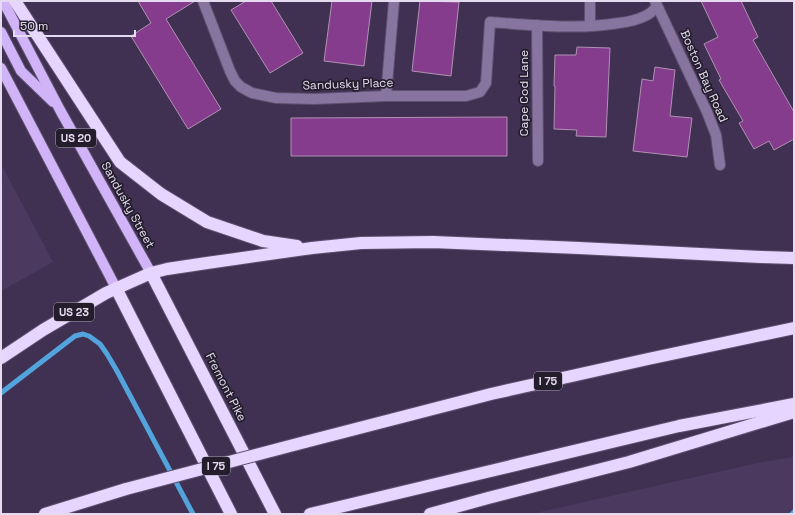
<svg xmlns="http://www.w3.org/2000/svg" width="795" height="515" viewBox="0 0 795 515" font-family="'Space Grotesk',sans-serif">
<style>
.built{fill:#4b3960}
.lines{fill:none;stroke-linecap:round;stroke-linejoin:round}
.stream{stroke:#53a3dd;stroke-width:5}
.building{fill:#863c8d;stroke:#b091b3}
.minor-casing{stroke:#5e506f;stroke-width:12}
.major-casing{stroke:#5e506f;stroke-width:12}
.highway-casing{stroke:#5e506f;stroke-width:14}
.minor{stroke:#87759f;stroke-width:10}
.major{stroke:#d1b3f8;stroke-width:10}
.highway{stroke:#e6d5fe;stroke-width:12}
.highway-bridge-casing{stroke:#5e506f;stroke-width:14;stroke-linecap:butt}
.highway-bridge{stroke:#e6d5fe;stroke-width:12}
.labels{text-anchor:middle;stroke-width:3.5;stroke-linejoin:round;paint-order:stroke}
.shield{fill:#241d2c;stroke:#aaa2b5;stroke-width:1}
.shield-label{font-size:11px;font-weight:bold;fill:#e4dbf0}
.street-label{font-size:12px;fill:#e4dbf0;stroke:#241d2c}
</style>
<rect width="100%" height="100%" fill="#403153"/>
<g class="built">
<polygon points="1,164 53,262 1,291"/>
<polygon points="794,457 794,514 531,514 762,462"/>
</g>
<g class="lines">
<g class="stream">
<polyline points="1,393 75,336 83,334 89,336 100,344 107,354 117,371 193,514"/>
<polyline points="792,514 794,512"/>
</g>
</g>
<g class="building">
<polygon points="138,1 195,1 166,19 221,109 188,129 131,36 151,23"/>
<polygon points="246,1 271,1 303,53 270,73 231,10"/>
<polygon points="332,1 372,1 364,66 324,61"/>
<polygon points="420,1 459,2 451,76 412,71"/>
<polygon points="701,1 741,1 758,37 753,40 794,112 794,139 774,150 769,141 754,149 739,123 743,121 719,80 721,79 704,44 718,37"/>
<polygon points="577,47 610,48 606,137 576,136 577,130 554,129 555,86 554,86 555,55 576,55"/>
<polygon points="655,67 675,70 670,116 692,118 687,157 633,151 642,79 653,81"/>
<polygon points="507,117 507,156 291,156 291,118"/>
</g>
<g class="lines">
<g class="minor-casing">
<g id="minor">
<path d="M203,1L230,71L235,81L241,87L252,93L276,98L314,99L386,96H466L480,92L486,83L490,22C531,25 578,30 619,23C628,22 637,20 645,16C650,14 654,10 657,6"/>
<polyline points="655,1 707,112 716,135 720,165"/>
<polyline points="537,25 538,161"/>
<polyline points="590,26 590,1"/>
<polyline points="386,96 394,1"/>
</g>
</g>
<g class="major-casing">
<g id="major">
<polyline points="3,1 60,110 151,273"/>
<polyline points="1,32 21,71 53,102"/>
<polyline points="1,68 116,288"/>
</g>
</g>
<g class="highway-casing">
<g id="highway">
<polyline points="15,1 120,162 161,194 207,222 263,241 297,246"/>
<polyline points="151,273 275,514"/>
<polyline points="116,288 231,514"/>
<polyline points="1,358 43,330 106,293 151,273 167,269 207,263 312,248 361,243 433,242 579,248 761,257 794,258"/>
<polyline points="305,442 491,394 648,359 794,328"/>
<polyline points="45,514 126,489"/>
<polyline points="310,514 679,426 794,404"/>
<polyline points="430,514 488,498 629,462 794,412"/>
</g>
</g>
<use href="#minor" class="minor"/>
<use href="#major" class="major"/>
<use href="#highway" class="highway"/>
<g class="highway-bridge-casing">
<polyline id="highway-bridge" points="126,489 305,442"/>
</g>
<use href="#highway-bridge" class="highway-bridge"/>
</g>
<g class="labels">
<g class="shield">
<rect x="56" y="129" width="40" height="18" rx="3"/>
<rect x="54" y="303" width="40" height="18" rx="3"/>
<rect x="534" y="372" width="28" height="18" rx="3"/>
<rect x="202" y="457" width="28" height="18" rx="3"/>
</g>
<g class="shield-label">
<text x="76" y="142">US 20</text>
<text x="74" y="316">US 23</text>
<text x="548" y="385">I 75</text>
<text x="216" y="470">I 75</text>
</g>
<g class="street-label">
<text transform="translate(704 76) rotate(66)" y="4">Boston Bay Road</text>
<text transform="translate(348 84) rotate(-2)" y="4">Sandusky Place</text>
<text transform="translate(524 93) rotate(-90)" y="4">Cape Cod Lane</text>
<text transform="translate(128 205) rotate(61)" y="4">Sandusky Street</text>
<text transform="translate(226 387) rotate(63)" y="4">Fremont Pike</text>
</g>
</g>
<rect width="795" height="515" fill="none" stroke="#e4dbf0" stroke-width="4"/>
<path d="M14 30v6h121v-6" fill="none" stroke="#e4dbf0" stroke-width="2"/>
<text x="20" y="30" font-size="12" fill="#e4dbf0" stroke="#241d2c" stroke-width="3" paint-order="stroke">50 m</text>
</svg>
